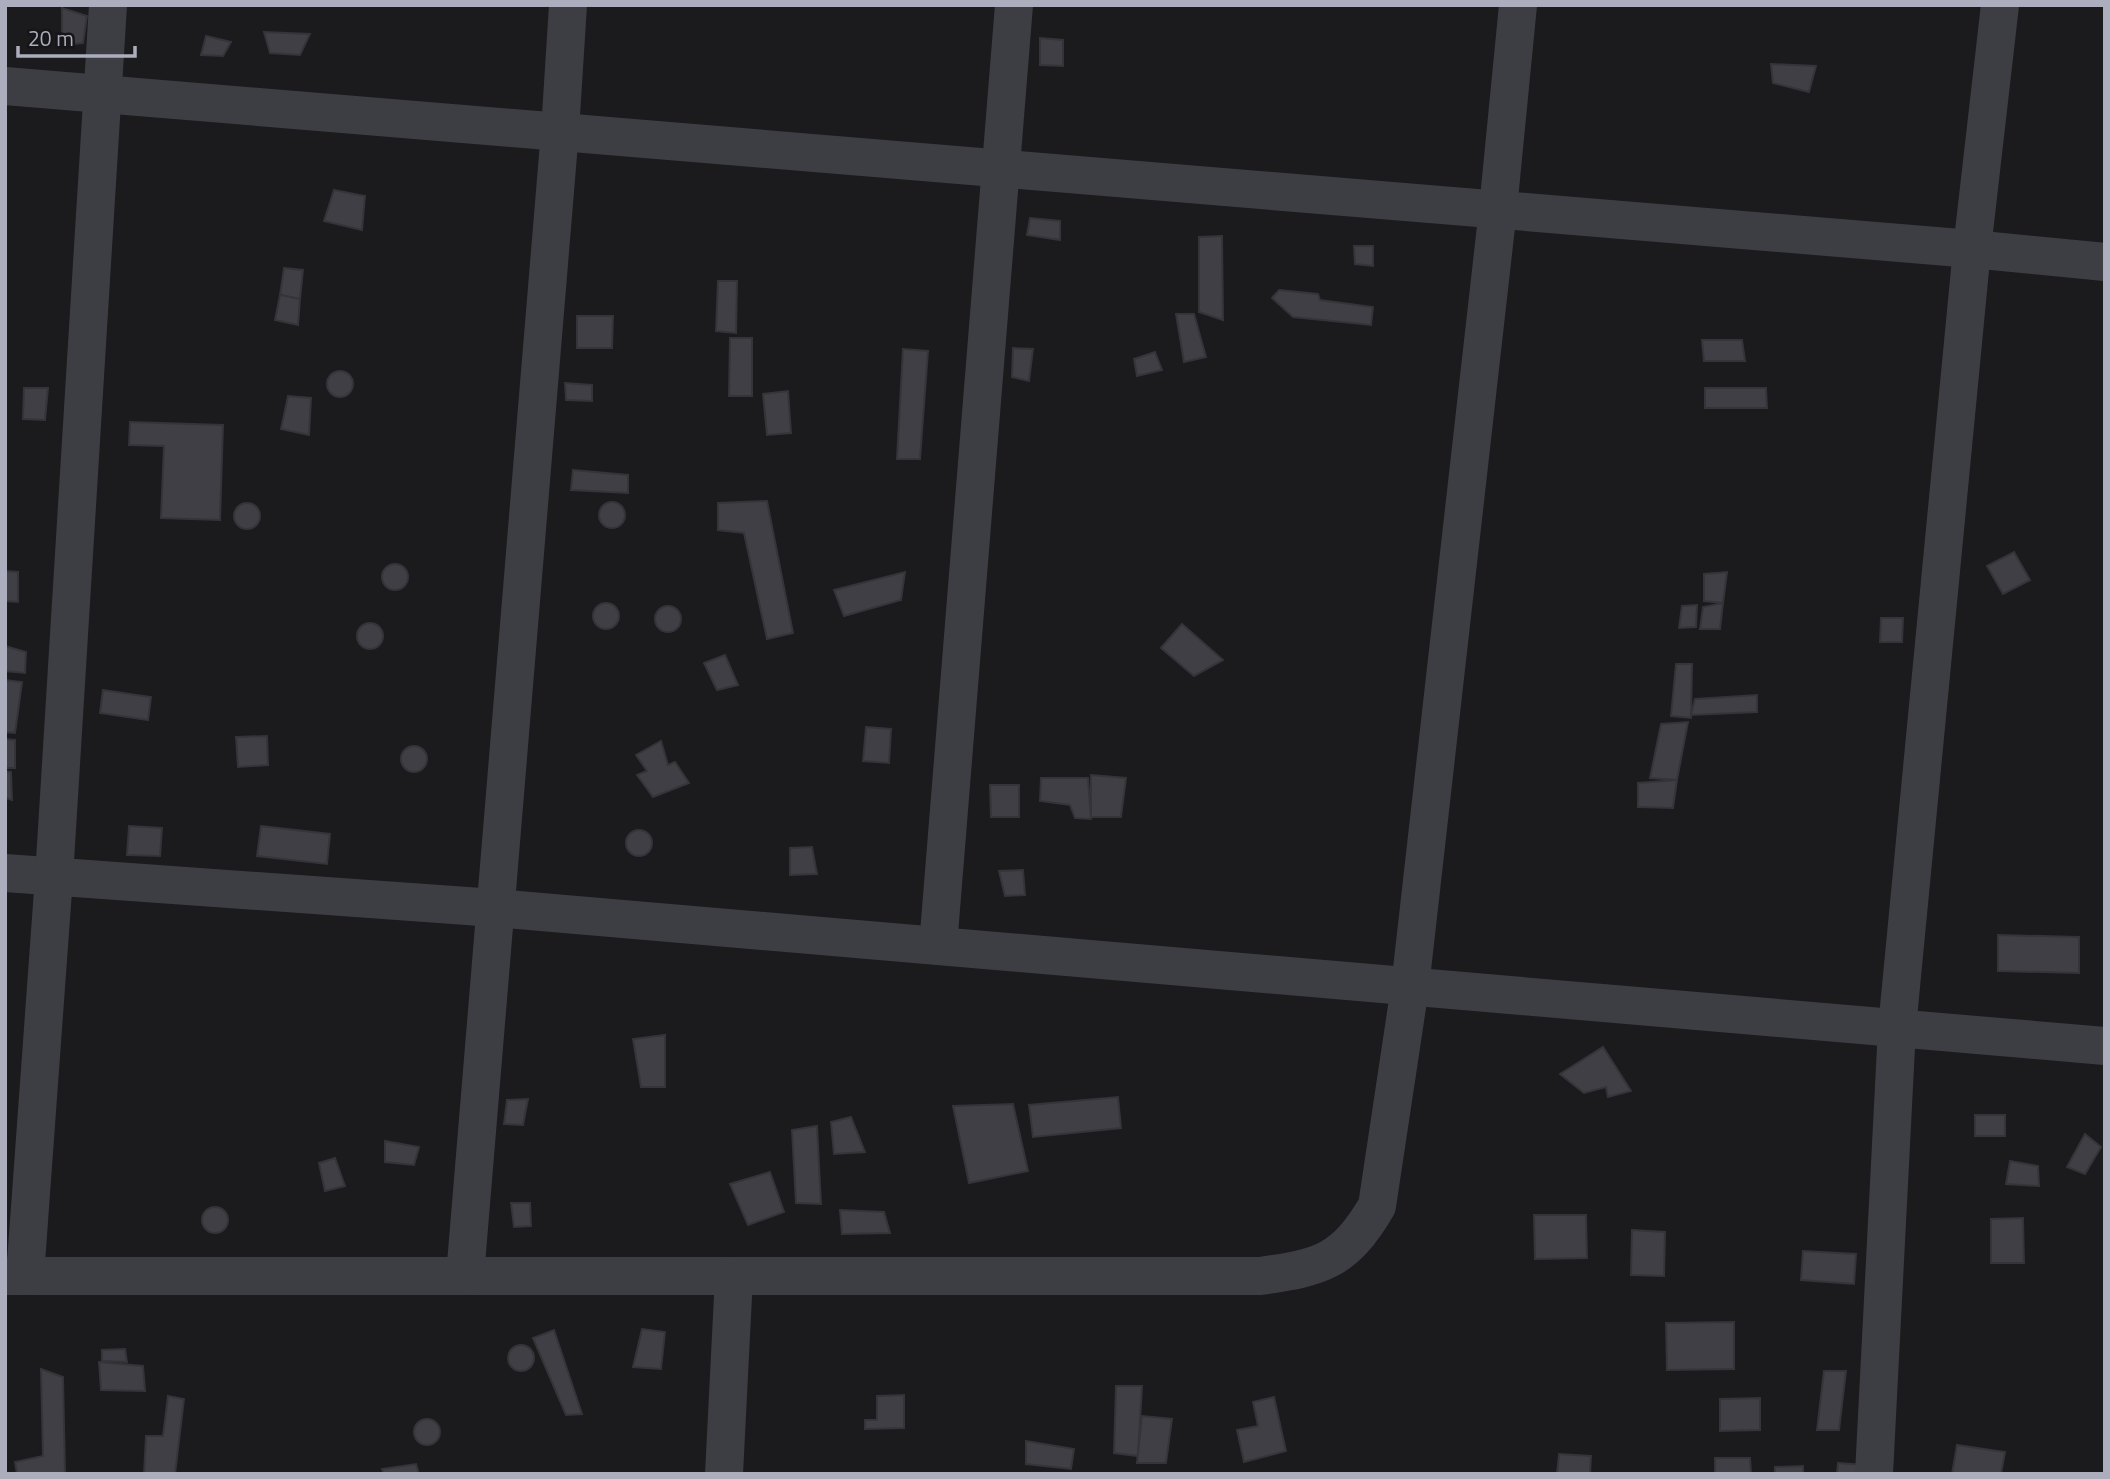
<svg xmlns="http://www.w3.org/2000/svg" width="2110" height="1479" viewBox="0 0 2110 1479" font-family="'Titillium Web',sans-serif">
<style>
.building{fill:#403f45;stroke:#353439;stroke-width:2}
.lines{fill:none;stroke-linecap:round;stroke-linejoin:round}
.minor{stroke:#3d3d44;stroke-width:38}
</style>
<rect width="100%" height="100%" fill="#1b1a1d"/>
<g class="building">
<polygon points="62,8 87,16 83,43 62,45"/>
<polygon points="264,32 310,34 300,55 270,53"/>
<polygon points="206,36 231,42 223,56 201,55"/>
<polygon points="1040,38 1063,40 1063,66 1040,65"/>
<polygon points="1771,64 1816,66 1809,92 1773,83"/>
<polygon points="334,190 365,196 362,230 324,221"/>
<polygon points="1030,218 1060,221 1060,240 1027,235"/>
<polygon points="1222,236 1223,320 1199,312 1199,237"/>
<polygon points="1354,246 1373,246 1373,266 1355,264"/>
<polygon points="284,268 303,270 300,299 280,295"/>
<polygon points="718,281 737,281 736,333 716,331"/>
<polygon points="1279,290 1318,294 1320,300 1373,307 1371,325 1293,317 1272,298"/>
<polygon points="280,295 300,299 298,325 275,320"/>
<polygon points="1176,314 1194,314 1206,357 1184,362"/>
<polygon points="577,316 613,316 612,348 577,348"/>
<polygon points="730,338 752,338 752,396 729,396"/>
<polygon points="1702,340 1742,340 1745,361 1704,361"/>
<polygon points="1013,348 1033,349 1029,381 1012,377"/>
<polygon points="903,349 928,351 920,459 897,459"/>
<polygon points="1155,352 1162,370 1137,376 1134,359"/>
<circle cx="340" cy="384" r="13"/>
<polygon points="565,383 592,385 592,401 566,400"/>
<polygon points="24,388 48,388 45,420 23,419"/>
<polygon points="1705,388 1766,388 1767,408 1705,408"/>
<polygon points="788,391 791,433 767,435 763,394"/>
<polygon points="288,396 311,398 309,435 281,429"/>
<polygon points="130,422 223,425 220,520 161,518 164,446 129,445"/>
<polygon points="573,470 628,475 628,493 571,490"/>
<polygon points="767,501 793,633 767,639 744,533 718,530 718,503"/>
<circle cx="612" cy="515" r="13"/>
<circle cx="247" cy="516" r="13"/>
<polygon points="2014,552 2030,580 2003,594 1987,566"/>
<circle cx="395" cy="577" r="13"/>
<polygon points="5,571 18,572 18,602 5,601"/>
<polygon points="905,572 901,600 844,616 834,590"/>
<polygon points="1727,572 1723,603 1704,601 1704,574"/>
<circle cx="606" cy="616" r="13"/>
<polygon points="1723,603 1720,629 1700,629 1703,607"/>
<polygon points="1697,605 1696,627 1679,628 1682,606"/>
<circle cx="668" cy="619" r="13"/>
<polygon points="1881,618 1903,618 1902,642 1880,642"/>
<circle cx="370" cy="636" r="13"/>
<polygon points="1182,624 1223,660 1194,676 1161,648"/>
<polygon points="5,646 26,652 25,673 5,671"/>
<polygon points="725,655 738,685 717,690 704,663"/>
<polygon points="1676,664 1692,664 1691,718 1671,716"/>
<polygon points="5,680 22,682 15,733 5,732"/>
<polygon points="103,690 151,697 148,720 100,713"/>
<polygon points="1757,695 1757,712 1691,715 1695,699"/>
<polygon points="1688,722 1677,780 1650,778 1661,724"/>
<polygon points="866,727 891,729 889,763 863,761"/>
<polygon points="267,736 268,765 238,767 236,737"/>
<polygon points="5,739 15,740 15,768 5,768"/>
<polygon points="661,741 668,765 675,762 689,783 653,797 637,775 647,771 636,755"/>
<circle cx="414" cy="759" r="13"/>
<polygon points="5,771 11,772 12,800 5,798"/>
<polygon points="1091,775 1126,778 1121,817 1091,817"/>
<polygon points="1041,778 1088,778 1091,819 1075,818 1070,805 1040,801"/>
<polygon points="1677,780 1673,808 1638,807 1638,783"/>
<polygon points="990,785 1019,785 1019,817 991,817"/>
<polygon points="129,826 162,828 160,856 127,855"/>
<polygon points="261,826 330,834 327,864 257,856"/>
<circle cx="639" cy="843" r="13"/>
<polygon points="812,847 817,874 790,875 790,848"/>
<polygon points="1023,870 1025,895 1005,896 999,871"/>
<polygon points="1998,935 2079,937 2079,973 1998,971"/>
<polygon points="665,1035 665,1087 641,1087 633,1039"/>
<polygon points="1603,1047 1631,1091 1608,1097 1606,1087 1584,1093 1560,1074"/>
<polygon points="1118,1097 1121,1128 1033,1137 1029,1105"/>
<polygon points="528,1099 523,1125 504,1124 507,1100"/>
<polygon points="1013,1104 1028,1171 969,1183 953,1106"/>
<rect x="1975" y="1115" width="30" height="21"/>
<polygon points="851,1117 865,1152 834,1154 831,1122"/>
<polygon points="817,1126 821,1204 796,1203 792,1130"/>
<polygon points="2085,1134 2101,1147 2085,1174 2067,1167"/>
<polygon points="385,1141 419,1147 414,1165 385,1162"/>
<polygon points="335,1158 345,1186 325,1191 319,1163"/>
<polygon points="2010,1161 2038,1166 2039,1186 2006,1184"/>
<polygon points="770,1172 784,1212 748,1225 730,1184"/>
<polygon points="511,1203 530,1203 531,1226 514,1227"/>
<circle cx="215" cy="1220" r="13"/>
<polygon points="840,1210 884,1212 890,1233 842,1234"/>
<polygon points="1534,1215 1586,1215 1587,1258 1535,1259"/>
<polygon points="2023,1218 2024,1263 1991,1263 1991,1219"/>
<polygon points="1632,1230 1665,1232 1664,1276 1631,1275"/>
<polygon points="1803,1251 1856,1254 1854,1284 1801,1280"/>
<polygon points="1734,1322 1734,1369 1667,1370 1666,1323"/>
<polygon points="642,1329 665,1332 661,1369 633,1367"/>
<polygon points="554,1330 582,1414 566,1415 533,1338"/>
<circle cx="521" cy="1358" r="13"/>
<polygon points="125,1349 127,1362 102,1361 102,1350"/>
<polygon points="99,1362 143,1366 145,1391 101,1390"/>
<polygon points="41,1369 63,1377 65,1474 17,1474 15,1462 43,1456"/>
<polygon points="1824,1371 1846,1371 1839,1430 1817,1430"/>
<polygon points="1116,1386 1142,1386 1138,1456 1114,1453"/>
<polygon points="904,1395 904,1428 865,1429 865,1420 877,1420 877,1396"/>
<polygon points="168,1396 184,1399 175,1474 144,1474 146,1436 163,1436"/>
<polygon points="1274,1397 1286,1451 1244,1462 1237,1430 1258,1426 1253,1402"/>
<polygon points="1760,1398 1760,1430 1720,1431 1720,1399"/>
<polygon points="1142,1416 1172,1419 1166,1463 1137,1463"/>
<circle cx="427" cy="1432" r="13"/>
<polygon points="1026,1441 1074,1449 1071,1469 1026,1464"/>
<polygon points="1957,1445 2005,1452 2001,1474 1952,1474"/>
<polygon points="1559,1454 1591,1456 1590,1474 1557,1474"/>
<polygon points="1715,1458 1750,1458 1751,1474 1715,1474"/>
<polygon points="1838,1463 1865,1465 1864,1474 1837,1474"/>
<polygon points="416,1464 419,1474 384,1474 382,1469"/>
<polygon points="1803,1466 1803,1474 1775,1474 1775,1467"/>
</g>
<g class="lines">
<g class="minor">
<polyline points="5,86 1972,249 2105,262"/>
<polyline points="5,873 495,908 2105,1046"/>
<polyline points="938,946 1014,5"/>
<path d="M5,1276H1260C1322,1267 1344,1262 1377,1206L1410,987L1498,209L1518,5"/>
<polyline points="25,1276 54,877 108,5"/>
<polyline points="465,1276 560,131 568,5"/>
<polyline points="724,1474 734,1276"/>
<polyline points="1874,1474 1897,1028 1972,249 2000,5"/>
</g>
</g>
<rect width="2110" height="1479" fill="none" stroke="#acaebd" stroke-width="14"/>
<path d="M18 46v10h117v-10" fill="none" stroke="#acaebd" stroke-width="3.5"/>
<text x="28" y="46" font-size="21" fill="#acaebd" stroke="#161518" stroke-width="5" paint-order="stroke">20 m</text>
</svg>
